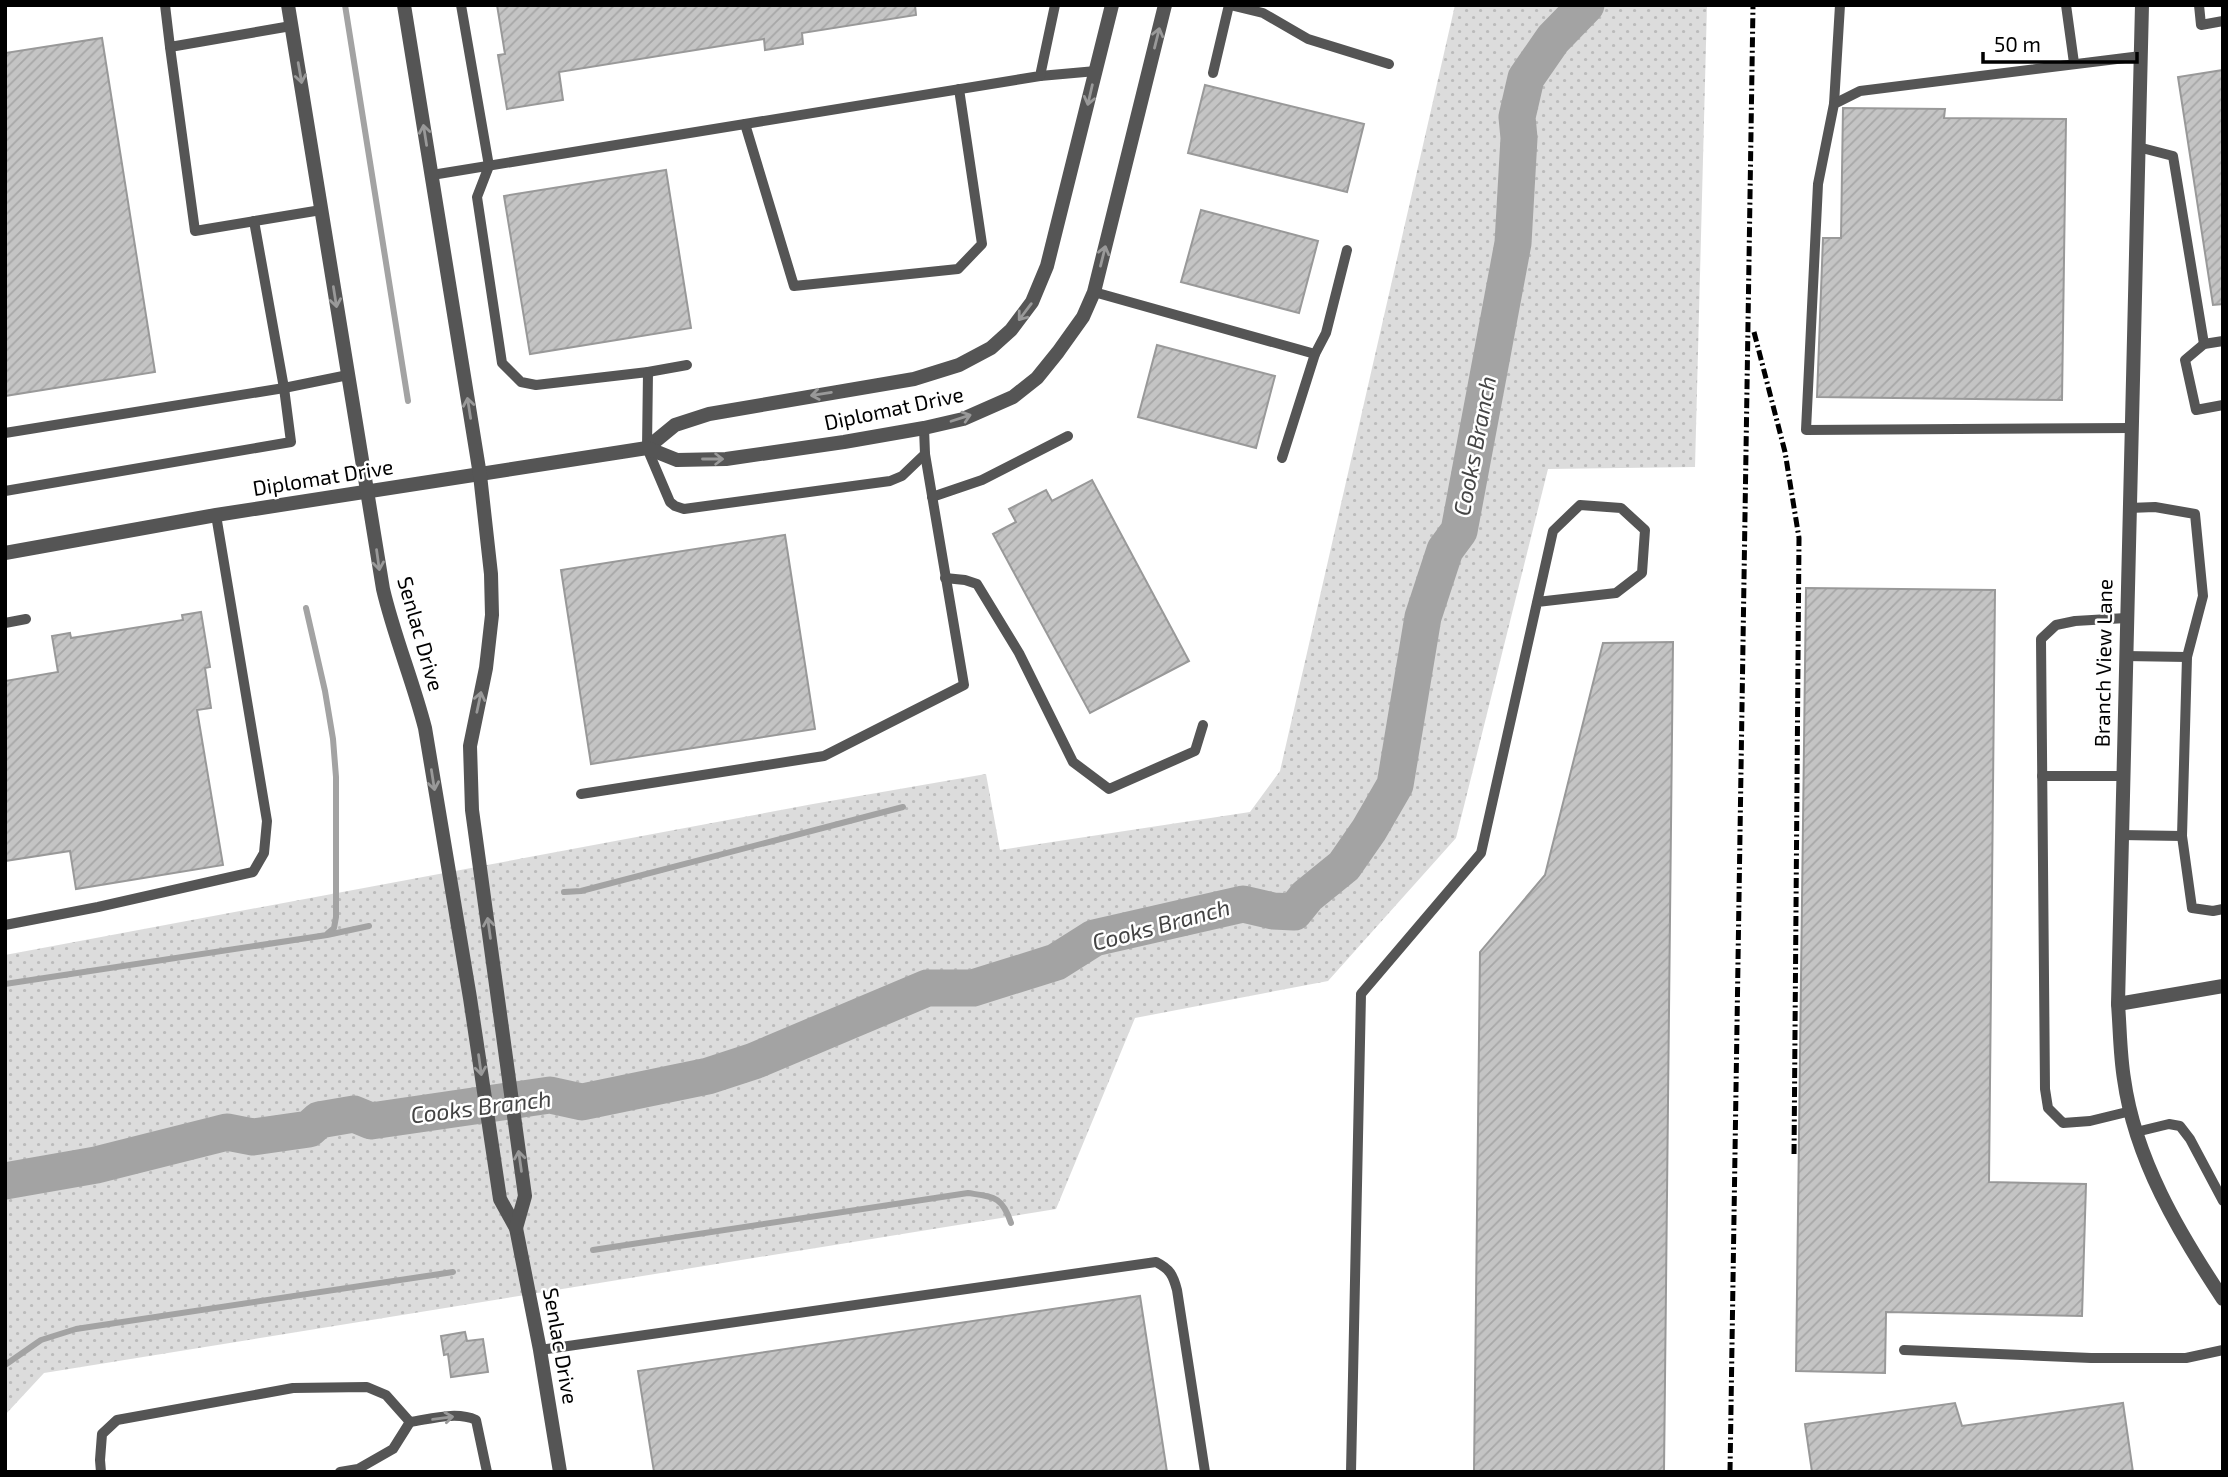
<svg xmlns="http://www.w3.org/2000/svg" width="2228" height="1477" viewBox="0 0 2228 1477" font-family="'Exo 2',sans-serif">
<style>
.grass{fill:url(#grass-dots)}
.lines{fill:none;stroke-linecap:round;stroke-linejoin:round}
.stream{stroke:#a3a3a3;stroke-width:6}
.river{stroke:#a3a3a3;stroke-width:37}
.building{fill:url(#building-hatch);stroke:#999;stroke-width:2}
.service{stroke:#555;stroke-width:10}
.minor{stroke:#555;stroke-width:14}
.tertiary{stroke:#555;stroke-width:14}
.rail{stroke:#000;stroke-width:5;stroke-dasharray:10 3.5 2 3.5;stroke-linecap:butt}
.oneway{stroke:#999}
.labels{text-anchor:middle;stroke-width:5;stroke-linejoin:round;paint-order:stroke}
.street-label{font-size:21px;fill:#000;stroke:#fff}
.water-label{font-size:23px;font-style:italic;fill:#444;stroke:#fff}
</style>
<defs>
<pattern id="grass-dots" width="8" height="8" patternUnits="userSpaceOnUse" patternTransform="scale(1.75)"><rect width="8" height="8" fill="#dcdcdc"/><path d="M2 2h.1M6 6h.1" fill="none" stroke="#bbb" stroke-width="1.8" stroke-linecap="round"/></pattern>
<pattern id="building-hatch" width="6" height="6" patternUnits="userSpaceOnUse" patternTransform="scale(1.75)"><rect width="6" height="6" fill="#c4c4c4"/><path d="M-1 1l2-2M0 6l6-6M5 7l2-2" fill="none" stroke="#a7a7a7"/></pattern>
</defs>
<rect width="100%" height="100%" fill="#fff"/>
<polygon class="grass" points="1455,5 1707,5 1695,467 1548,469 1456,838 1328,981 1135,1018 1056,1209 44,1373 5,1415 5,955 813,804 986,774 1000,850 1250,812 1280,771"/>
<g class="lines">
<g class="stream">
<polyline points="345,5 408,401"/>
<polyline points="306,608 325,691 333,739 336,777 336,917 334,928 328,933"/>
<polyline points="564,892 581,891 903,807"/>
<polyline points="5,984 327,935 369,926"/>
<path d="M593,1250L968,1193C994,1197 1002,1196 1011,1223"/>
<polyline points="5,1365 41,1340 76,1329 453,1272"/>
</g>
<polyline class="river" points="5,1181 96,1165 227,1132 253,1137 309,1129 319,1120 354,1114 371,1121 550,1095 582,1102 708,1076 754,1061 927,988 973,988 1056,962 1094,938 1243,904 1273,911 1294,912 1307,896 1344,866 1369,830 1395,785 1423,617 1445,550 1459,531 1513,243 1519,138 1517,117 1526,78 1553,39 1586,5"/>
</g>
<g class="building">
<polygon points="497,5 915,5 916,15 802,33 803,44 765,50 764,39 559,72 563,100 507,109 498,55 505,54"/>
<polygon points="102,38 155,372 5,396 5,53"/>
<polygon points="2223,70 2223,304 2213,305 2178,77"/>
<polygon points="1205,85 1364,124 1347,192 1188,153"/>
<polygon points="1843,108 1945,109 1944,118 2066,119 2062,400 1817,397 1823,238 1841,238"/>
<polygon points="666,170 691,328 530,354 504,196"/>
<polygon points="1201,210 1318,241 1299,313 1181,282"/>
<polygon points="1157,345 1275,376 1256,448 1138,417"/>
<polygon points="1092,480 1189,661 1090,713 993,534 1016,522 1009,509 1046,490 1052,501"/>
<polygon points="785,535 815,729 591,764 561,570"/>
<polygon points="1806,588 1995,590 1989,1182 2086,1184 2082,1316 1886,1312 1885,1373 1796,1371"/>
<polygon points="201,612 210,667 205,668 211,708 197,710 223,865 76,889 70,851 5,861 5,681 58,672 52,636 70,633 71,638 90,635 183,620 182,615"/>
<polygon points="1673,642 1664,1472 1474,1472 1480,952 1545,875 1603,643"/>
<polygon points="1140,1296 1167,1472 654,1472 638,1371"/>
<polygon points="465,1332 467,1341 483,1339 488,1372 451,1377 448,1354 444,1355 441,1336"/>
<polygon points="1955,1403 1962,1426 2123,1403 2133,1472 1812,1472 1805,1424"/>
</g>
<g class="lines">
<g class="service">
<polyline points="165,5 170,47 291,26"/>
<polyline points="461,5 489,166 477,197 502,363 521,382 536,385 648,372 647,448 670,502 675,506 684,509 890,481 902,476 925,454 924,428"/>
<polyline points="1230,5 1263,13 1308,39 1389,64"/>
<polyline points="2066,5 2074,63"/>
<polyline points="2199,5 2201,25 2223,21"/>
<polyline points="170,47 195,231 321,210"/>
<polyline points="1213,73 1229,5"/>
<polyline points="1040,76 1096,71"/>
<polyline points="1834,104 1840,5"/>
<polyline points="745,124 794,286 958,269 982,244 959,89"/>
<polyline points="2138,147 2173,156 2204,344"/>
<polyline points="432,175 1040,76 1055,5"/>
<polyline points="1094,292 1315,354"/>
<polyline points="2223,341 2204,344 2185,360 2196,410 2223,405"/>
<polyline points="648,372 687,365"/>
<polyline points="2131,428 1806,430 1818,184 1834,104 1860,91 2141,56"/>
<polyline points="5,433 284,388 348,375"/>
<polyline points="1282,458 1315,354 1326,333 1347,250"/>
<polyline points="5,491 291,442 284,388 254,221"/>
<polyline points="932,497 982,480 1068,436"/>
<polyline points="2129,508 2155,507 2195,514 2203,596 2187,657 2182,836 2192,908 2213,911 2223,909"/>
<polyline points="945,578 965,580 977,584 1019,653 1073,762 1109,789 1195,751 1203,725"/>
<polyline points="2126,618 2075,621 2056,625 2041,639 2045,1089 2048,1108 2063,1123 2090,1121 2131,1111"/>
<polyline points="5,623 26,619"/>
<polyline points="2125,656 2187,657"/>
<polyline points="2042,776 2122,776"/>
<polyline points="581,794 824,756 964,685 925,454"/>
<polyline points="2121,835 2182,836"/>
<polyline points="5,925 98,907 253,872 264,853 267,821 216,515"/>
<polyline points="2136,1132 2169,1124 2180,1126 2190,1139 2223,1201"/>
<path d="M540,1350L1156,1262C1170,1269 1173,1275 1177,1290L1205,1472"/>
<polyline points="1904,1350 2091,1358 2186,1358 2223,1350"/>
<path d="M410,1422C431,1419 456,1411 476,1420L487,1472"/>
<polyline points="101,1472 100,1460 102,1434 117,1420 293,1388 367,1387 386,1395 410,1422"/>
<polyline points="340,1472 358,1469 393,1449 410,1422"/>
<polyline points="1351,1472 1361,994 1481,853 1553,531 1580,505 1621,508 1645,530 1642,573 1616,593 1537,602"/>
</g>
<g class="minor">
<path d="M2142,5L2118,1004C2120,1029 2120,1055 2124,1079C2135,1159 2179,1233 2223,1299"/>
<polyline points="647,448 675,425 709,414 914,379 959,365 991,348 1011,330 1032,302 1047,266 1112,5"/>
<polyline points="5,553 216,515 647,448 677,460 726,459 844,442 924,428 963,419 1013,397 1037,378 1058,352 1083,317 1094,292 1165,5"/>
<polyline points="2118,1004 2223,986"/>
</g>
<g class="tertiary">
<path d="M288,5L383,589C394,636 413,681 425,728L470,998L500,1199L516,1228L540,1350L560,1472"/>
<polyline points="404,5 480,475 491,574 492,615 486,668 470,746 472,810 525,1196 516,1228"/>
</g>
<g class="rail">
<polyline points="1754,332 1785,452 1799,538 1794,1157"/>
<polyline points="1730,1472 1753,5"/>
</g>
</g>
<defs><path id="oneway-shaft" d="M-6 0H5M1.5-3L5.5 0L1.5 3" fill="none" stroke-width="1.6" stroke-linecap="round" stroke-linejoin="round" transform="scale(1.75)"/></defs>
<g class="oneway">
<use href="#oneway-shaft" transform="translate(1157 38) rotate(-76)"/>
<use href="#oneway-shaft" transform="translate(300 73) rotate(80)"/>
<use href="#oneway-shaft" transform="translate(1090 95) rotate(103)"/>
<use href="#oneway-shaft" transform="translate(425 135) rotate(-99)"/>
<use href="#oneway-shaft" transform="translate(1103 256) rotate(-76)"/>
<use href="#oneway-shaft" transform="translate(335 297) rotate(81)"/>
<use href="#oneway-shaft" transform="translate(1025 312) rotate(127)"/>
<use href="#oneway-shaft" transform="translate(821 394) rotate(171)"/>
<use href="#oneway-shaft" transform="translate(469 408) rotate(-99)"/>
<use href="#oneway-shaft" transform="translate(961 418) rotate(-18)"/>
<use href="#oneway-shaft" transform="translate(713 459)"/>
<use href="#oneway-shaft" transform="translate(378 560) rotate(82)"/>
<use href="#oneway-shaft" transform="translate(479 702) rotate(-78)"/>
<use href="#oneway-shaft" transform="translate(433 780) rotate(81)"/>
<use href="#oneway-shaft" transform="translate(489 928) rotate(-98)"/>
<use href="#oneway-shaft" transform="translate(480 1065) rotate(82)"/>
<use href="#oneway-shaft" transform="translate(520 1161) rotate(-98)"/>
<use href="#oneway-shaft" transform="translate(443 1418) rotate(-8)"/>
</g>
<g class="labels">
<g class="street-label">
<text transform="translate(894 409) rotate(-12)" y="7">Diplomat Drive</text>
<text transform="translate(323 478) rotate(-9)" y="7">Diplomat Drive</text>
<text transform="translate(420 634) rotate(74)" y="7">Senlac Drive</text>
<text transform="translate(2104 663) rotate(-89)" y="7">Branch View Lane</text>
<text transform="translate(560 1346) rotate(80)" y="7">Senlac Drive</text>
</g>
<g class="water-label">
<text transform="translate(1475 446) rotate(-79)" y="8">Cooks Branch</text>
<text transform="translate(1161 925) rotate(-15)" y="8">Cooks Branch</text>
<text transform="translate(481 1107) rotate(-7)" y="8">Cooks Branch</text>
</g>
</g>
<rect width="2228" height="1477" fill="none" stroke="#000000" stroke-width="14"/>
<path d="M1983 52v10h154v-10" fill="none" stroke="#000000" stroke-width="3.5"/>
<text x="1994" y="52" font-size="21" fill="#000000" stroke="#ffffff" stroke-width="5" paint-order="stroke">50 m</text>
</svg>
